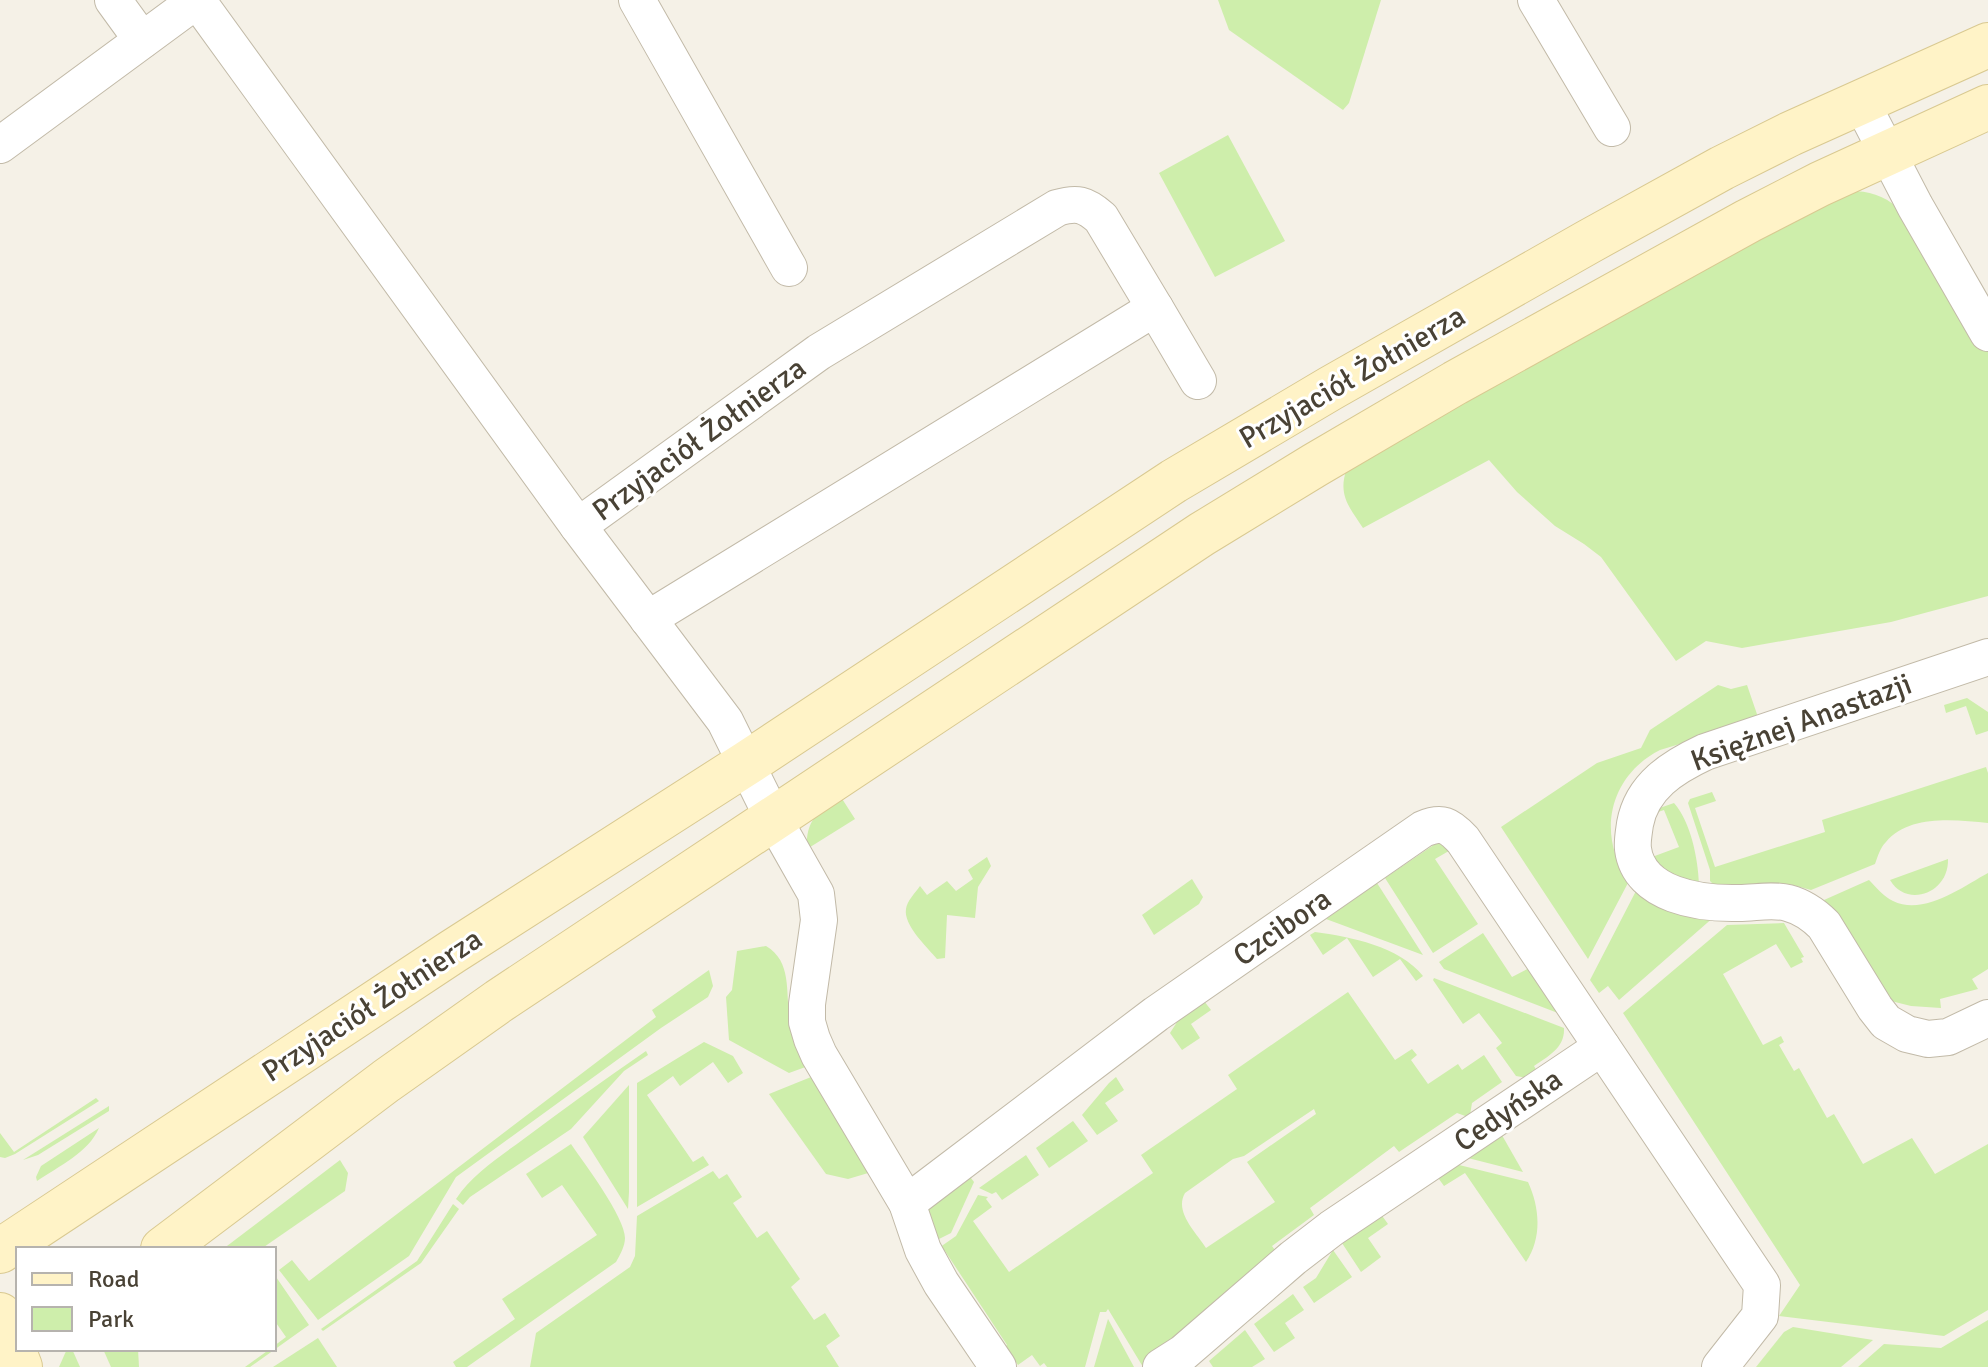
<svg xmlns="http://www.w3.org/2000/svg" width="1988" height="1367" viewBox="0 0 1988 1367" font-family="Signika,sans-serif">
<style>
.green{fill:#ceeeab;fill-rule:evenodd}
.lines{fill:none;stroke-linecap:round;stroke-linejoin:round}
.street-casing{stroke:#c2baa8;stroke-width:38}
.secondary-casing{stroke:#d9c991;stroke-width:46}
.street{stroke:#fff;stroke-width:36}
.secondary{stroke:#fff3c7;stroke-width:44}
.labels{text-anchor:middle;stroke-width:6;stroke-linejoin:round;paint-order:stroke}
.street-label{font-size:30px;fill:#494235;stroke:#fff}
</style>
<rect width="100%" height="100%" fill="#f5f1e7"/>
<g class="green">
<polygon points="1218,0 1381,0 1349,103 1343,110 1229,30"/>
<polygon points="1228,135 1285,241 1215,277 1159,173"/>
<path d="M1850,191C1869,191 1883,195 1898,208L1988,333V596L1891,622L1742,648L1706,641L1676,661L1601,557L1584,544L1555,526L1517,492L1489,460L1363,528C1350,508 1338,496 1346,471L1478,389Z"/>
<path d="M1718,685L1731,689L1747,685L1759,720L1660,750C1609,776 1596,835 1629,881L1588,959L1501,827L1597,763L1641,748L1650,730Z"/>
<polygon points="1967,698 1988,712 1988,731 1976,735 1966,706 1946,713 1944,705"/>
<path d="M1986,767L1988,773V823C1956,820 1909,814 1886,842C1880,848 1878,856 1875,864L1811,890L1789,884H1713L1710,881V870L1688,803L1690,799L1712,792L1716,801L1695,808L1715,867L1825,832L1822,820Z"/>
<path d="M839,794L855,819L807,849C805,821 819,810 839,794Z"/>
<path d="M1674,803C1691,822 1698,859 1699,884L1662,871L1652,857L1679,847L1664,810L1652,814L1651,811Z"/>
<polygon points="1444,838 1454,848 1435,859 1478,924 1433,953 1385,878"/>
<path d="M987,857L991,866L978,887L975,918L947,915L945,958L937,959C928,948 903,925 906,909C907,901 915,893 920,886L927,895L947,881L956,891L973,879L968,870Z"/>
<path d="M1948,859C1949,894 1906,908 1890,880Z"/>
<path d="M1988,873V969L1972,979L1978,989L1940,999L1941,1008L1911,1006L1891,1001L1824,900L1869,880C1876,887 1884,897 1893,901C1924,916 1962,887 1988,873Z"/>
<polygon points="1192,879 1203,897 1199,904 1154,935 1142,915"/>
<polygon points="1377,883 1423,955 1326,919"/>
<polygon points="1637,889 1715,916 1619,1000 1608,986 1599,993 1590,980"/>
<polygon points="1784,923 1804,957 1801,958 1803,962 1791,968 1776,944 1723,974 1763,1045 1781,1036 1784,1042 1779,1045 1794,1071 1799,1068 1827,1118 1834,1114 1863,1164 1912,1138 1935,1174 1988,1144 1988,1310 1944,1336 1779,1316 1800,1285 1623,1013 1727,925"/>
<path d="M1315,932C1351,937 1399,946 1423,976L1416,981L1400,959L1373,977L1347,938L1323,955L1310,935Z"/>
<polygon points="1483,933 1512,977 1531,967 1563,1015 1444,969 1439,962"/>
<path d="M766,946C793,962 785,993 790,1020C792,1035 804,1051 811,1065L789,1073L729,1040L726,997L732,990L737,951Z"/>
<polygon points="709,970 713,986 708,997 661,1028 456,1177 409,1256 318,1320 279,1270 292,1260 309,1281 656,1017 652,1010"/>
<path d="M1434,978L1564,1028C1565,1048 1548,1056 1534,1066L1537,1071L1527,1078L1516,1076L1496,1048L1502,1043L1479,1013L1463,1024L1433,980Z"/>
<path d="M1348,992L1395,1060L1412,1049L1417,1055L1411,1060L1428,1084L1458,1064L1462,1070L1484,1055L1502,1082L1472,1103L1470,1115L1468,1117L1457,1113L1399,1152L1394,1146L1310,1208L1314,1215L1272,1246L1280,1257L1151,1367H1143L1108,1309L1106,1312H1100L1085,1367H1047L1044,1363L1040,1366L1032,1355L1018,1365L1005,1347L1007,1345L945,1251L936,1257L933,1252L956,1236L978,1195L988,1197L986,1199L992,1207L973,1221L1009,1272L1153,1173L1141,1155L1237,1089L1228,1075ZM1314,1109L1316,1114L1247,1162L1275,1202L1206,1248C1196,1232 1174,1212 1185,1193L1233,1159L1244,1156Z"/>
<polygon points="1204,1001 1211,1010 1191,1024 1200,1038 1182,1050 1170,1033 1179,1019"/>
<polygon points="704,1042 733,1056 743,1073 728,1083 713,1062 680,1086 673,1076 647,1095 693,1162 703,1156 709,1165 637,1207 637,1083"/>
<path d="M646,1051L648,1055L624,1071L571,1129L470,1197L463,1205L456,1199C473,1173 501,1156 525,1138C565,1108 605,1079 646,1051Z"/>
<polygon points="816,1075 875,1171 848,1179 826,1174 769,1094"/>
<polygon points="1116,1077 1124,1090 1105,1103 1118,1121 1097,1135 1082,1115 1109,1083"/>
<polygon points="629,1085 629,1192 628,1209 583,1137"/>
<polygon points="96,1098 99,1101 15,1154 5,1158 0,1157 0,1133 14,1152"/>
<polygon points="109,1106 109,1111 38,1155 23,1160"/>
<polygon points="1073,1121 1088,1141 1049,1168 1036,1148"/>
<path d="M99,1128C88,1153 59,1166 37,1181L36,1177L41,1166Z"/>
<polygon points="1499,1130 1523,1172 1460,1156"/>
<path d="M571,1144C584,1163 625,1217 625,1238C625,1246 620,1255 616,1262L467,1367H456L453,1362L515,1319L502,1299L597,1235L562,1185L542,1198L526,1174Z"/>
<polygon points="1026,1155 1039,1175 1002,1200 996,1192 992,1194 979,1188"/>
<polygon points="340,1160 348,1173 345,1191 261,1249 223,1249"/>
<path d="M1451,1163L1528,1182C1540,1208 1542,1238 1526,1262L1465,1173L1444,1186L1436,1175Z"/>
<polygon points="964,1169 974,1182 951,1233 929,1244 916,1205"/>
<polygon points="713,1171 719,1179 727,1174 742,1197 733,1203 757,1238 767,1231 800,1279 791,1287 814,1320 825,1313 840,1336 826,1346 839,1367 530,1367 536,1333 630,1267 635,1256 637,1216"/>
<polygon points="453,1204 459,1209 421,1263 323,1331 321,1329 417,1261"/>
<polygon points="1380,1213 1388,1224 1368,1238 1381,1257 1361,1272 1342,1243"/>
<polygon points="1333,1250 1352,1277 1314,1303 1303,1287 1316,1278"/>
<polygon points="274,1274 309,1325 250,1367 245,1367 270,1349 274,1349 274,1346 286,1337 274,1320"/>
<polygon points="1293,1294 1304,1310 1285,1323 1295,1338 1274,1352 1254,1324"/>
<polygon points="1108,1319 1134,1367 1094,1367"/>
<polygon points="1988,1320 1988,1367 1858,1367 1884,1344 1941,1348"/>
<polygon points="1793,1327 1873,1340 1841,1367 1756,1367 1784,1332"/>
<polygon points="1245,1330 1265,1359 1252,1367 1213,1367 1209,1361"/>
<polygon points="318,1338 337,1367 273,1367"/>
<polygon points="67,1349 72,1349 80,1367 59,1367"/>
<polygon points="103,1349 138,1349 139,1367 111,1367"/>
</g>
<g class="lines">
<g class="street-casing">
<g id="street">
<polyline points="113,0 142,40"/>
<polyline points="637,0 789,268"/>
<polyline points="1536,0 1612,128"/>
<polyline points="1861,102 1915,206 1988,333"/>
<polyline points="0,145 197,0 578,526 725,721 773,818 816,894 819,920 807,1004 807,1022 812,1039 819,1055 907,1203 923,1250 941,1283 998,1367"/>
<path d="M578,526L819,352L1057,208C1077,202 1085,204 1101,218L1155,308"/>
<polyline points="648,619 1155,308 1198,381"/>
<path d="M1988,657L1705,752C1673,767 1642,786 1635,824C1634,832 1632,841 1633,849C1639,896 1701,904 1739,903C1755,903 1772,899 1788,903C1803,907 1814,915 1824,925L1875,1008L1886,1022L1907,1034L1928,1039L1948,1037L1988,1018"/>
<path d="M907,1203L1156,1014L1423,829C1442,821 1449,825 1463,840L1762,1285L1760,1316L1720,1367"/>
<polyline points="1161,1367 1183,1353 1293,1258 1332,1228 1602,1047"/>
</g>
</g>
<g class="secondary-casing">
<g id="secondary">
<polyline points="163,1249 386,1081 499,1001 1202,534 1315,465 1455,383 1748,221 1820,184 1988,107"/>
<polyline points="0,1251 452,952 747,763 1174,481 1331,388 1588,242 1722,168 1790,134 1988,45"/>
<polyline points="0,1315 20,1367"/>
</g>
</g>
<use href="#street" class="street"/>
<use href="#secondary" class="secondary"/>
</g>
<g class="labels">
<g class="street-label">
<text transform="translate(1352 377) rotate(-30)" y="10">Przyjaciół Żołnierza</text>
<text transform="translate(699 439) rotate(-36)" y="10">Przyjaciół Żołnierza</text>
<text transform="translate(1801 722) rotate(-20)" y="10">Księżnej Anastazji</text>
<text transform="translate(1282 927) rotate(-35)" y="10">Czcibora</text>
<text transform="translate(372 1005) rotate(-33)" y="10">Przyjaciół Żołnierza</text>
<text transform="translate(1508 1110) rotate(-34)" y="10">Cedyńska</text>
</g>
</g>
<rect x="16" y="1247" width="260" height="104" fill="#ffffff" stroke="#b6b3ae" stroke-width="2"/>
<rect x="32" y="1273" width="40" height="12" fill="#fff3c7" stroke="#b6b3ae" stroke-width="2"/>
<text x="88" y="1287" font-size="24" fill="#494235">Road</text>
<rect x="32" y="1307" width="40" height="24" fill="#ceeeab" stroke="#b6b3ae" stroke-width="2"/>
<text x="88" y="1327" font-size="24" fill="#494235">Park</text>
</svg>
